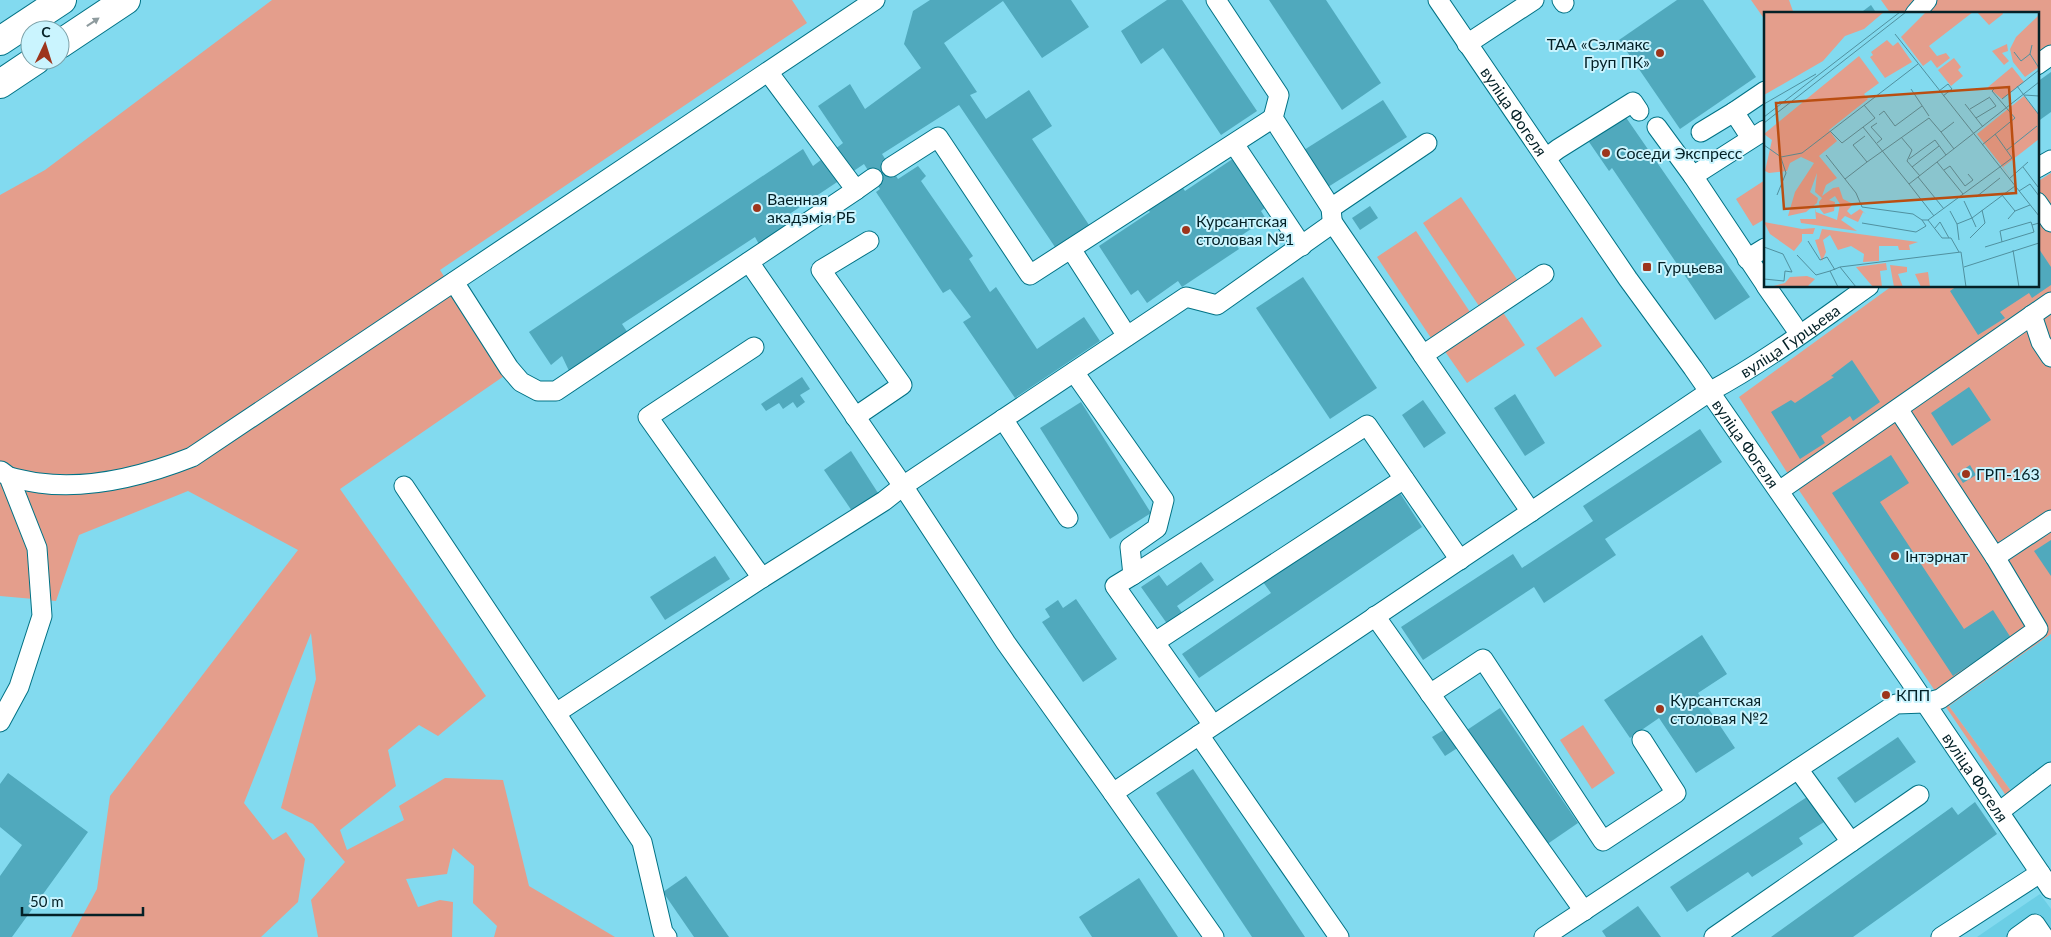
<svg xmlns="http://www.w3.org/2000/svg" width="2051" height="937" viewBox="0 0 2051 937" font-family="Lato,sans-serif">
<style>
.built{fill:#6bcee5}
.green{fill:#e49e8c}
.building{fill:#50a9bd}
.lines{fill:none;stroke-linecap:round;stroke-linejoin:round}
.minor-casing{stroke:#007285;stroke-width:21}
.highway-casing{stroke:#007285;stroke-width:30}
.minor{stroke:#fff;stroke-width:19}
.highway{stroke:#fff;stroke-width:28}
.oneway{fill:#8e9b9e}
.poi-dot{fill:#9d351c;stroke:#caf4fe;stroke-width:2}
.labels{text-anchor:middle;stroke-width:4;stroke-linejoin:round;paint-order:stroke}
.poi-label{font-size:16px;fill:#042127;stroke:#caf4fe;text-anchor:start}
.street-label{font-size:16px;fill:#042127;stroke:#caf4fe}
.inset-road{fill:none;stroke:#50909f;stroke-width:1}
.view{fill:#ba4e11;fill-opacity:0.15;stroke:#ba4e11;stroke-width:2.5}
.inset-edge{fill:none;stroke:#042127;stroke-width:2.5}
</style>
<rect width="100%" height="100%" fill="#82daef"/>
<g class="built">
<polygon points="2051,634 2051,772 2017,799 1949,706"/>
<polygon points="2040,894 2051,909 2051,937 1977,937"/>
</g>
<g class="green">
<polygon points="272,0 792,0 807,23 440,270 507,374 340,489 486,696 438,736 419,725 388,750 396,786 340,830 347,850 404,820 399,806 445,778 503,780 529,886 615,937 494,937 497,926 473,903 474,866 453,848 447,874 406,879 418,907 440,900 453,902 452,937 318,937 311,900 345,862 313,824 281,808 316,679 311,633 244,803 273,840 286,832 305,859 298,902 261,937 71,937 97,889 110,796 298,550 188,491 79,535 56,601 0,596 0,195 45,170"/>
<polygon points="1751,0 1789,0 1794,14 1765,14 1765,20"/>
<polygon points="1881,0 2051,0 2051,55 2037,65 2037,14 1891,14"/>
<polygon points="2051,173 2051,634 1949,706 2017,799 2011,803 1788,474 1739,397 1892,286 2037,286 2037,182"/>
<polygon points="1765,180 1765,219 1753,226 1736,199"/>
<polygon points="1461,197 1518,281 1479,306 1423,223"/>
<polygon points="1416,231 1472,315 1433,341 1377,257"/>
<polygon points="1502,311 1525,345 1467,383 1444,350"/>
<polygon points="1582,317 1602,346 1555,377 1536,348"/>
<polygon points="1583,725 1615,773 1592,789 1560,740"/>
</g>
<g class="building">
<polygon points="930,0 1071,0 1089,27 1042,58 1003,1 944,43 977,92 970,95 986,119 1029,90 1052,126 1032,139 1089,225 1055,247 959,105 882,154 898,179 918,166 926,176 921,181 973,256 969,259 990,292 996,287 1037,349 1084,317 1100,341 1015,398 963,322 971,317 950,289 943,293 876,192 880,189 864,164 782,219 787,229 761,248 755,237 622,324 628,333 570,373 562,356 551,365 529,332 803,149 813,166 843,143 818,106 850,84 865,109 921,68 904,44 913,11"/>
<polygon points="1167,0 1182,0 1257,111 1221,135 1163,48 1141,64 1121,31"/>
<polygon points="1269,0 1326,0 1381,83 1342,110"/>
<polygon points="1677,0 1703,0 1756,77 1680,129 1619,40"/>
<polygon points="1871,5 1877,14 1859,14"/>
<polygon points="2051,72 2051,112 2037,122 2037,82"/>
<polygon points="1383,100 1407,137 1328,187 1304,150"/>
<polygon points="1625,116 1750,297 1715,320 1612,168 1609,171 1589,142"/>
<polygon points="1234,158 1267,206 1261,211 1266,219 1233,241 1239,249 1182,287 1178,281 1147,303 1138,290 1131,295 1099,246 1150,212 1146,207 1180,184 1185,191"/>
<polygon points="1370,206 1378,218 1360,230 1352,218"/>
<polygon points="2037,246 2051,267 2051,285 2032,298 2029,293 2000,312 2005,318 1978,335 1950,291 1957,286 2037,286"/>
<polygon points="1303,277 1377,388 1330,419 1256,308"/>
<polygon points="1852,360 1880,402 1853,421 1850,416 1821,436 1825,443 1800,459 1771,412 1791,400 1795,403 1834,377 1831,376"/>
<polygon points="802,377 810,389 800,395 805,402 797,408 793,402 783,409 779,403 766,411 761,404"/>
<polygon points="1969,387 1991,420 1952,446 1931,413"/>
<polygon points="1515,394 1545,443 1525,456 1494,408"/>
<polygon points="1423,400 1446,433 1424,448 1402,415"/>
<polygon points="1081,402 1151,513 1110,539 1040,428"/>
<polygon points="1700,429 1722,462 1605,539 1616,555 1544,603 1534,587 1423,660 1401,627 1513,554 1522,568 1593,521 1583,506"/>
<polygon points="851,451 878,493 852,511 824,470"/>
<polygon points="1891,455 1909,483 1880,502 1964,629 1993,610 2011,638 1953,676 1832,493"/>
<polygon points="1970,465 1976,475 1963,483 1957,474"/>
<polygon points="1398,490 1422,527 1199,678 1182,654 1271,593 1263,582"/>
<polygon points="2051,540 2051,576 2034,551"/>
<polygon points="715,556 730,579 665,620 650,597"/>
<polygon points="1201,562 1214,580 1177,606 1183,614 1168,625 1141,587 1159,575 1167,586"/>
<polygon points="1076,599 1117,659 1083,682 1042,622 1050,617 1045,609 1058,600 1063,608"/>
<polygon points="1702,635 1727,674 1698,693 1735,748 1696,773 1659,718 1630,738 1604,700"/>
<polygon points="1887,689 1892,697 1886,701 1881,692"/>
<polygon points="1500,708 1578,823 1546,845 1467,730"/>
<polygon points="1447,728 1459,747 1445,756 1432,737"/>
<polygon points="1898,737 1916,762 1855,803 1837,778"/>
<polygon points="1193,769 1305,937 1252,937 1156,793"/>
<polygon points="8,773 88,832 12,937 0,937 0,876 22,845 0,827 0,784"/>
<polygon points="1807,797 1824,822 1799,838 1803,844 1752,877 1748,872 1687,912 1670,887"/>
<polygon points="1975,802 1997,834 1853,937 1771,937 1952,807 1958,815"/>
<polygon points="686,876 729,937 694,937 663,892"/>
<polygon points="1139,878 1178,937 1092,937 1079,917"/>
<polygon points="1638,906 1661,937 1606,937 1602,931"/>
</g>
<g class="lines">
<g class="minor-casing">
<g id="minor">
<polyline points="1216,0 1279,95 1273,118 1331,208"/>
<path id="s1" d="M1438,0L1628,279L1693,368L1909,679L2051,889"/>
<polyline points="1562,0 1564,3"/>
<polyline points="1915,14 1927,0"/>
<polyline points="1467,44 1534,0"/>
<polyline points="2037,65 2051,55"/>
<polyline points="1657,127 1693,176 1765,284"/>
<polyline points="1701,132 1734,112"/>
<polyline points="1751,138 1734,112 1765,91"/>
<polyline points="1234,144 1302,246"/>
<polyline points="1546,158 1558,149 1633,102 1639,111"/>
<polyline points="891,167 938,137 1030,275 1273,118"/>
<polyline points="2037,168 2051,160"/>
<polyline points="1693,176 1765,130"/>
<polyline points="856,190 873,178"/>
<polyline points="2037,202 2051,222"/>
<polyline points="1332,219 1331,208 1427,143"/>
<polyline points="1071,249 1127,336"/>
<polyline points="1747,259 1765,248"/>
<polyline points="749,262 903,486 1006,643 1113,793"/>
<polyline points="454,282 509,368 521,382 538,391 556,391 856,190 768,72"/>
<polyline points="1766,286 1794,326 1799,335"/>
<polyline points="2032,315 2041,342 2051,357"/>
<polyline points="754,347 648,417 762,578 884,501 903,486 1186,297 1217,305 1333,223 1423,355 1544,274"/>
<polyline points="1423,355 1531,512"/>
<polyline points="1074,372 1164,500 1157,528 1130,547 1133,575 1115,586 1213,725"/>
<polyline points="855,417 902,385 821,270 869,241"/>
<polyline points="1003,419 1068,518"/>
<path d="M9,477C18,479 29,482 39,483C91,490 144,476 192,457L875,0"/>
<polyline points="404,486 642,842 663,932 667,937"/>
<polyline points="1779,491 2051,302"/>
<polyline points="1995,557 2051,520"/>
<polyline points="1133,575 1367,425 1460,560"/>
<polyline points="1375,616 1584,911"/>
<polyline points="1155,642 1404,479"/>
<polyline points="1430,694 1483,659 1603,841 1676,793 1642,740"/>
<polyline points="556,713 762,578"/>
<polyline points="0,722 19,687 42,616 37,548 9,477 1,471"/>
<polyline points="1199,735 1339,937"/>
<polyline points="1798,769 1851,842"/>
<polyline points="1999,812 2051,772"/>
<path id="s2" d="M1214,937L1113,793L1709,392C1765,362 1817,323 1869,286"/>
<polyline points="1544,937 1896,704 1925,703 1940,699 2038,629 1995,557 1898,409"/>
<polyline points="1714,937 1919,795"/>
<polyline points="1941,937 2040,873"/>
<polyline points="2017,937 2035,924 2044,937"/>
</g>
</g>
<g class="highway-casing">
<g id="highway">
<polyline points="0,41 62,0"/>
<polyline points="60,44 126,0"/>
<polyline points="0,84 36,60"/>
</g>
</g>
<use href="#minor" class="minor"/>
<use href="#highway" class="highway"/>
</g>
<defs><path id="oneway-solid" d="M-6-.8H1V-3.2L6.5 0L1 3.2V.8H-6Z" transform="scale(1.25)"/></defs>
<use class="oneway" href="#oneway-solid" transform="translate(93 22) rotate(-34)"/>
<g class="poi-dot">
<circle cx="1660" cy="53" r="5"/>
<circle cx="1606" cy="153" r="5"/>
<circle cx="757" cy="208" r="5"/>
<circle cx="1186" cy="230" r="5"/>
<rect x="1642" y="262" width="10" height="10" rx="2.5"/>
<circle cx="1966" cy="474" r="5"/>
<circle cx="1895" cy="556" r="5"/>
<circle cx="1886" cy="695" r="5"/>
<circle cx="1660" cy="709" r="5"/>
</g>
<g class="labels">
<g class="poi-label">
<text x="1650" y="50" text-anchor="end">ТАА «Сэлмакс<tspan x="1650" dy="18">Груп ПК»</tspan></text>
<text x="1616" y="159">Соседи Экспресс</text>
<text x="767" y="205">Ваенная<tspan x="767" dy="18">акадэмія РБ</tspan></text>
<text x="1196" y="227">Курсантская<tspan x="1196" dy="18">столовая №1</tspan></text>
<text x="1657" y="273">Гурцьева</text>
<text x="1976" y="480">ГРП-163</text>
<text x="1905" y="562">Інтэрнат</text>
<text x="1896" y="701">КПП</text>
<text x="1670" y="706">Курсантская<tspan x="1670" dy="18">столовая №2</tspan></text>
</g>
<g class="street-label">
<text dy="6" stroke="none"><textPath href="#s1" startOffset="135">вуліца Фогеля</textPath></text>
<text dy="6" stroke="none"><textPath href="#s2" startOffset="990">вуліца Гурцьева</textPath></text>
<text dy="6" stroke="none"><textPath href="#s1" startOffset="540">вуліца Фогеля</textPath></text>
<text dy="6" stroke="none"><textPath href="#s1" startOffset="945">вуліца Фогеля</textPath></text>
</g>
</g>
<g transform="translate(1764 12)">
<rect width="275" height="275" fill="#82daef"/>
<path d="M0,0H120L100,17L81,24L59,49L0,83ZM162,0H209L165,34L173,44L182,41L186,46L173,56L167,48L159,54L137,25ZM213,0H238L239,2L225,13ZM275,3V55L261,65L249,50L246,37L252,25ZM123,28L129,34L134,30L148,50L121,66L106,45L109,43L107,40ZM243,32L244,39L238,41L245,49L240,53L228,39ZM95,44L115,71L100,82L104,87L65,118L73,129L55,144L73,166L62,173L58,184L69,176L75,175L79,187L89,192L83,199L87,203L96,197L102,202L99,200L94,210L81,204L77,208L93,219L37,211L36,207H52L51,196L52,200L73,208L76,192L71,184L65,188L71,190L70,199L60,202L56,197L55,190L58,186L51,180L53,161L46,180L54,186L53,191L42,200L24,204L31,180L50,151L37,145L26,151L23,159L5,161L1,159L8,128L0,122ZM190,46L197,55L194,58L199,64L187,74L174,58ZM248,55L260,70L238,87L224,75ZM260,84L275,103V127L239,155L247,166L213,122ZM0,210L38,217L51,216L49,222H38V229L30,239L6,222ZM58,217L154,230L145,233L146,238H135L134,234H115V249L99,250L100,242L87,234L74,238L66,223L59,228L62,240L58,249L51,228L55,227ZM122,251L123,258L116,259L118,275H109L92,255ZM126,253L143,255V260L134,262L139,275H130ZM164,260L166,275H157L151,262ZM43,264L51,267L43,275H6L21,271L26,265Z" fill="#e49e8c"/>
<path class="inset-road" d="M131,22L275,204M268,33L266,42L275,56M250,40L257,49L266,42M253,74L275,103M147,77L165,104M175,79L184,72L188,77L179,84M260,83L275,84M238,87L275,58M0,92L52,62M201,92L219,115M206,97L226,85M115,103L120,99L131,114L158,94M0,105L136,0M212,106L232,94L226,86M0,111L142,0M99,115L145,172M66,119L78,131L111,106L100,93M177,120L190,137M101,124L89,133L103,150L165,106L177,120L190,110M137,125L148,138L143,149L156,164M113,131L118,127L107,115L113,111M0,133L17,145L38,141L154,52M218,133L251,106L228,79L232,75M243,138L273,114M62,143L92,181L98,195L149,202L158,208M145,147L171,128L182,143M173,150L199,182M148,155L175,134M259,155L274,175M180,158L186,154L201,174L209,168L204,162M154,165L180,197M81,167L103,150M245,167L264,150M255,179L266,172L275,184M13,183L22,161L17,146M238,183L251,199L244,207M212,185L236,166M186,199L193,212L208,206L200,189M251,199L266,193M170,204L145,172L275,70M164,208L178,226H187L195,240M98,211L152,220L162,214L158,208H164L248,146L231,122M193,212L195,228M212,215L208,206L251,174M171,216L176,210L185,226M206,226L221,211L218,198M44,229L56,248L63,245L71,258M238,230L236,219L267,210L268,213M0,235L19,242L28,260M221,235L270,220L268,213L275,211M249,238L255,275M33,243L52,263L66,259M76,255L92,275M200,255L275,231M0,267L20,269L21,259L28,260M74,275L66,259L76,255L197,240L202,275"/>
<path class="view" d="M245,75L252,181L20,197L12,91Z"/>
<rect width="275" height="275" class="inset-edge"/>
</g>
<g transform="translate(45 45) rotate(4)"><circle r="24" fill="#caf4fe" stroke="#7ba0a8"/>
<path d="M0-4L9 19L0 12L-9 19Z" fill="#9d351c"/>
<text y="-8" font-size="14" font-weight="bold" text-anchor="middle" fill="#042127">С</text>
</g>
<path d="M22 907v8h121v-8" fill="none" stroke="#042127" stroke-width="2.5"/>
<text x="30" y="907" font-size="15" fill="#042127" stroke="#caf4fe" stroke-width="4" paint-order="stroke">50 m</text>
</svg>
